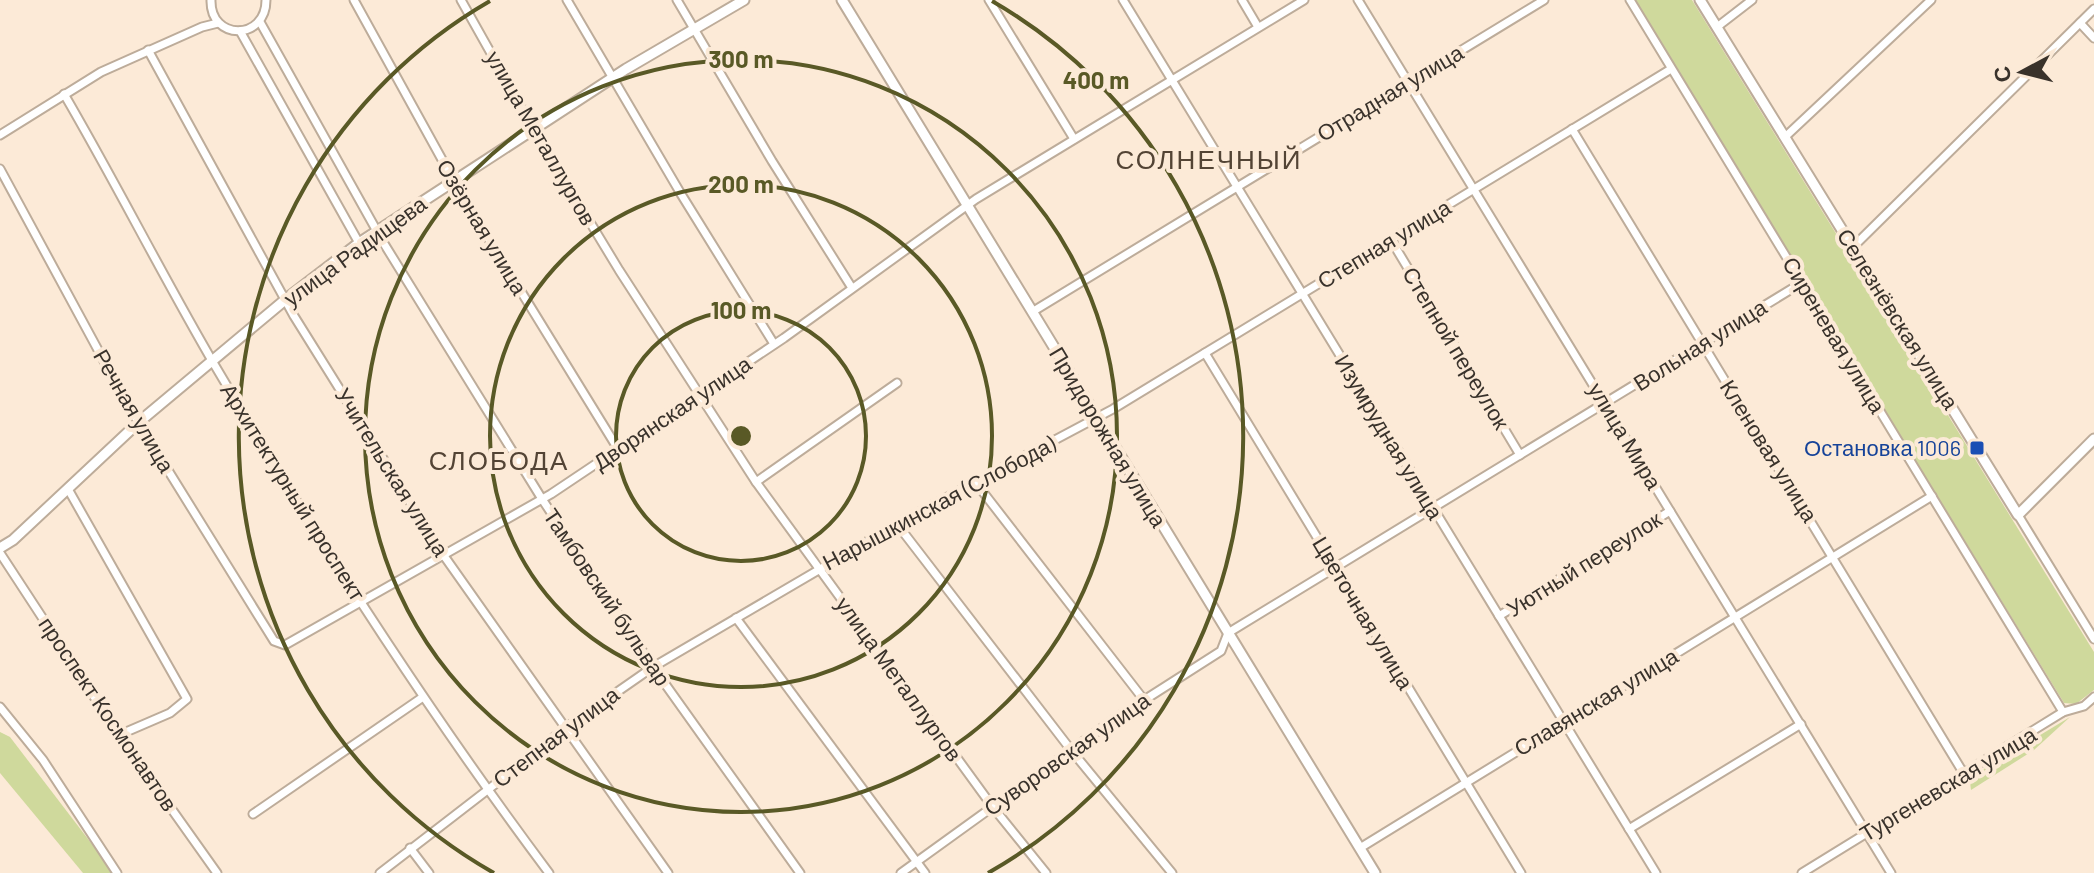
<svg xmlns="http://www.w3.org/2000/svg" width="2094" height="873" viewBox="0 0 2094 873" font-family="Barlow,sans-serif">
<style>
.green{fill:#cfd99c}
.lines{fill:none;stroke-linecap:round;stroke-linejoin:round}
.minor-casing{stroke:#bdac9a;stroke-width:11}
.tertiary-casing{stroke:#bdac9a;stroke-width:13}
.minor{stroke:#fff;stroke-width:7}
.tertiary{stroke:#fff;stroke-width:9}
.ring{fill:none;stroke:#595926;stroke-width:4}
.transit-dot{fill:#1a4fb4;stroke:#fcead7;stroke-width:3}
.labels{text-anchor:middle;stroke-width:8;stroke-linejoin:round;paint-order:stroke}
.street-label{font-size:22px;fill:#39322b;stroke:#fcead7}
.transit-label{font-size:22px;fill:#164399;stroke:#fcead7;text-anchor:end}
.quarter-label{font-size:26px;letter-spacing:2px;fill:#534435;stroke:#fcead7}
.centre{fill:#595926;stroke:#fcead7;stroke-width:4}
.ring-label{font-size:24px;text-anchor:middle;font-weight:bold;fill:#595926;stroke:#fcead7;stroke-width:8;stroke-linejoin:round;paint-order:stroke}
</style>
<rect width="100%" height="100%" fill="#fcead7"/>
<g class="green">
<polygon points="1633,0 1692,0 2094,652 2094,690 2076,704 2064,703"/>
<polygon points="2070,717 2034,750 1971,790 1970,782 1972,776"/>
<polygon points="0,732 10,737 114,873 83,873 0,773"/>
</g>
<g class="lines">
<g class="minor-casing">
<g id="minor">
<path d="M211,0C210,41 266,41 266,0"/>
<polyline points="354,0 461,194 618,449"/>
<polyline points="461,0 533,128 619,270 756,482 897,383"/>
<polyline points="567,0 681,194 774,344"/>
<polyline points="677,0 772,161 852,288"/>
<polyline points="989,0 1074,139"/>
<polyline points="1123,0 1656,873"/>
<polyline points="1242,0 1258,27"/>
<polyline points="1358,0 1891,873"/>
<polyline points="1630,0 2063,712"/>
<polyline points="260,22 383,242 542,499 653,667 800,873"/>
<polyline points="2080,23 2094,38"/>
<polyline points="1717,27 1752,0"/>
<polyline points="240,31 359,243"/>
<polyline points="148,50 294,316 442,553 668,873"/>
<path d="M64,94C116,183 162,275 214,364C317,539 427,710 549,873"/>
<polyline points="1572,129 1964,774"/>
<polyline points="0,135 101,72 202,27 218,23"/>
<polyline points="1785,137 1931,0"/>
<polyline points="0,169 130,409 274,641 285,645 551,494 784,338 976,199 1304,0"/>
<polyline points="1391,240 1520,455"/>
<polyline points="1854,246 2094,9"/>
<polyline points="1032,312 1544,0"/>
<polyline points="1205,353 1521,873"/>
<polyline points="756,482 992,806 1046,873"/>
<polyline points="976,483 1144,700"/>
<polyline points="68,489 187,699 170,713 119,735"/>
<polyline points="2018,515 2094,639"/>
<polyline points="897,524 1071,750 1172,873"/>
<polyline points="0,553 119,735 217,873"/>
<polyline points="1499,616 1670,511"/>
<polyline points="736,618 925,873"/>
<polyline points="0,707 43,760 117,873"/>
<polyline points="253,814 423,697"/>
<polyline points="1629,829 1801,724"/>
<polyline points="410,848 429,873"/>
<polyline points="1360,848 1932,496"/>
<polyline points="380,873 525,761 564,729 653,667 897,524 1113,409 1671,69"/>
<polyline points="901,873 1113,720 1221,651 1228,633 1803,282"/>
<polyline points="1802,873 2063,712 2084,706 2094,697"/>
</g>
</g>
<g class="tertiary-casing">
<g id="tertiary">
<polyline points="842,0 1375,873"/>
<polyline points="1700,0 2018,515 2094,439"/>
<polyline points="0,548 13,540 139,422 285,300 359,243 626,69 744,0"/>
</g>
</g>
<use href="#minor" class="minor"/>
<use href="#tertiary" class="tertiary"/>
</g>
<g class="ring">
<circle cx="741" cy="436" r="125"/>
<circle cx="741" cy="436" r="251"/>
<circle cx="741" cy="436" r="376"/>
<path d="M494 873A502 502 0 0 1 490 1M992 1A502 502 0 0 1 988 873"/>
</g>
<rect class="transit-dot" x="1969" y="440" width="16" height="16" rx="4"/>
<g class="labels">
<g class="street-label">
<text transform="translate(1390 93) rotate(-31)" y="8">Отрадная улица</text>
<text transform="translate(541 138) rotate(60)" y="8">улица Металлургов</text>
<text transform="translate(482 227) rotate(59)" y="8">Озёрная улица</text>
<text transform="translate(1384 244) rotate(-31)" y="8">Степная улица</text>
<text transform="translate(355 251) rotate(-36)" y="8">улица Радищева</text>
<text transform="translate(1898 319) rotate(58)" y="8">Селезнёвская улица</text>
<text transform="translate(1834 335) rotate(59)" y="8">Сиреневая улица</text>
<text transform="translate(1700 345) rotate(-32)" y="8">Вольная улица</text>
<text transform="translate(1456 348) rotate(59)" y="8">Степной переулок</text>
<text transform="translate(134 411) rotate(60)" y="8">Речная улица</text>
<text transform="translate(672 413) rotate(-34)" y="8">Дворянская улица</text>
<text transform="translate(1625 436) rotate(59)" y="8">улица Мира</text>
<text transform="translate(1108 437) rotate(59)" y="8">Придорожная улица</text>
<text transform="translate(1389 437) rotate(59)" y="8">Изумрудная улица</text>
<text transform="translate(1769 451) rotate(58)" y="8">Кленовая улица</text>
<text transform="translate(392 472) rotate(58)" y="8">Учительская улица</text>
<text transform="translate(293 492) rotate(58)" y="8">Архитектурный проспект</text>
<text transform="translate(939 503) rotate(-28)" y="8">Нарышкинская (Слобода)</text>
<text transform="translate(1584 564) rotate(-32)" y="8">Уютный переулок</text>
<text transform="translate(607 597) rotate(56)" y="8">Тамбовский бульвар</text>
<text transform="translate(1363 613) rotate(59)" y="8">Цветочная улица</text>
<text transform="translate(899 679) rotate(54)" y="8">улица Металлургов</text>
<text transform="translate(1596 702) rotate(-31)" y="8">Славянская улица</text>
<text transform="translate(108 714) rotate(56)" y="8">проспект Космонавтов</text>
<text transform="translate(556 737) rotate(-37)" y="8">Степная улица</text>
<text transform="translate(1067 754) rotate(-35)" y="8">Суворовская улица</text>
<text transform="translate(1948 784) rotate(-31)" y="8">Тургеневская улица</text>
</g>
<g class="transit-label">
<text x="1961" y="456">Остановка 1006</text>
</g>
<g class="quarter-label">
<text x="1209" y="169">СОЛНЕЧНЫЙ</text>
<text x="499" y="470">СЛОБОДА</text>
</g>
</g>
<circle cx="741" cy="436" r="12" class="centre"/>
<g class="ring-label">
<text x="741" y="68">300 m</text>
<text x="1096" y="89">400 m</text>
<text x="741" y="193">200 m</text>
<text x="741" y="319">100 m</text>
</g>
<g transform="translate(2022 72) rotate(263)" stroke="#fcead7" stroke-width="6" paint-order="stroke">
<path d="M0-6L14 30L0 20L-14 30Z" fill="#39322b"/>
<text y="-12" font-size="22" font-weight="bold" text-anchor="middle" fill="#39322b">С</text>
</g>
</svg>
